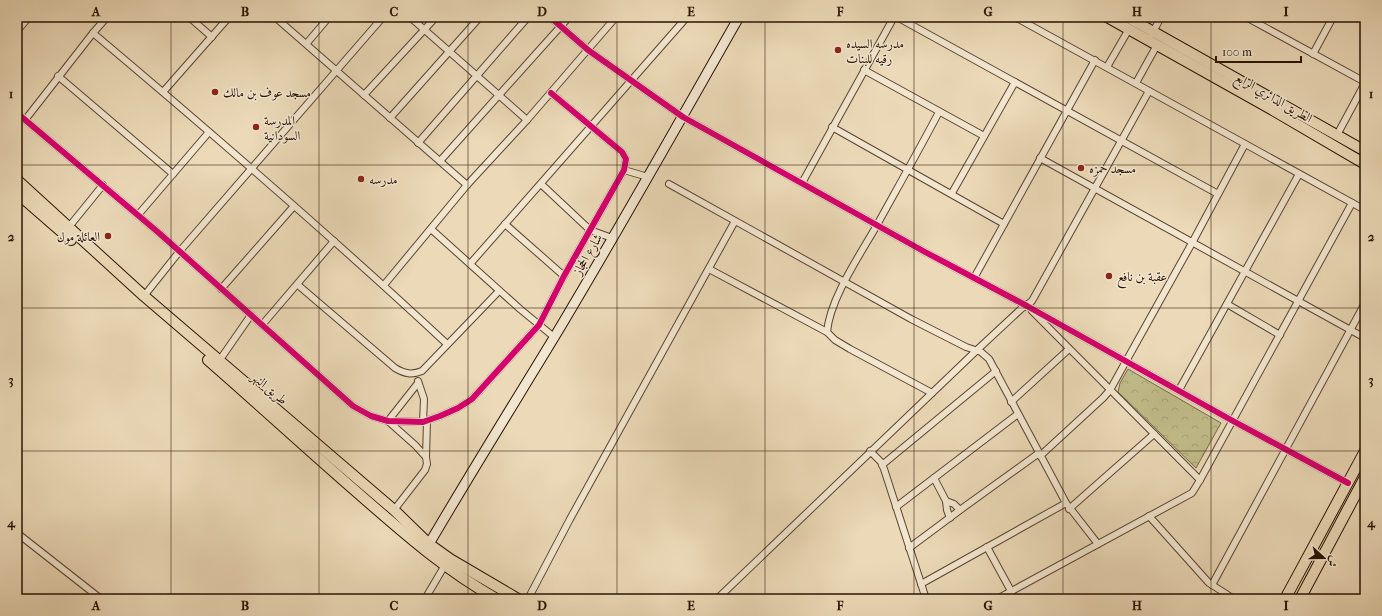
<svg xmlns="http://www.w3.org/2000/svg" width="1382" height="616" viewBox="0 0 1382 616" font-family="'IM FELL French Canon',Amiri,serif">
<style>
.park{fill:url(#park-crowns);stroke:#746846}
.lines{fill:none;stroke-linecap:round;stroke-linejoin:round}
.minor-casing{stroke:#5a442f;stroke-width:8}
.secondary-casing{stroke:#291302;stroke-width:11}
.primary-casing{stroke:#291302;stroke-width:12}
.minor{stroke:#f2e6d0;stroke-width:6}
.secondary{stroke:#f2e6d0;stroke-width:9}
.primary{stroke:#ebd9b7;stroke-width:10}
.cycleway-casing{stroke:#f2e6d0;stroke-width:8}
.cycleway{stroke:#d6006c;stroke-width:6}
.grid{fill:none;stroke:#291302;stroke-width:1;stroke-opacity:0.55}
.poi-dot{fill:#8f2418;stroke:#f2e6d0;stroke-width:1.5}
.labels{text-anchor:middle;stroke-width:3;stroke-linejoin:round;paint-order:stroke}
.poi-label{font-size:13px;fill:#291302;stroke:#f2e6d0;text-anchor:start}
.street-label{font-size:13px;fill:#291302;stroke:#f2e6d0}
.neatline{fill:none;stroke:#291302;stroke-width:1.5}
.grid-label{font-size:13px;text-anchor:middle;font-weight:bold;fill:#291302}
</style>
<defs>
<pattern id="park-crowns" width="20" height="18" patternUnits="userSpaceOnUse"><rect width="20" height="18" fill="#c0bc89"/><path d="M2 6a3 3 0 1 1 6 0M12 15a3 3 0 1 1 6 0" fill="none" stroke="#a5a175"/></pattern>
</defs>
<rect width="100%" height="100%" fill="#ebd9b7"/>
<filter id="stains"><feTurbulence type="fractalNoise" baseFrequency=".005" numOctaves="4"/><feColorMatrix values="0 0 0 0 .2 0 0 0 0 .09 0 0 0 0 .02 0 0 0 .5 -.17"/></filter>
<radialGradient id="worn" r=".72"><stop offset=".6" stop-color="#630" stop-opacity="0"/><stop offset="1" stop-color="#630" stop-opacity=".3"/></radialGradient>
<polygon class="park" points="1128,369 1221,423 1196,468 1118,392 1120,383"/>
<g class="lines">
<g class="minor-casing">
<g id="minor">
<polyline points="189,17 212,37"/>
<polyline points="275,17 467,185"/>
<polyline points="410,17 527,120"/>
<polyline points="550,17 588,50 683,117 925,252 1027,306 1233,421 1348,483"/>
<polyline points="897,17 1218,194"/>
<polyline points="1015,17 1365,210"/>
<polyline points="1246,17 1365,82"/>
<polyline points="17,31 29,17"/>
<polyline points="93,33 107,17"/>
<polyline points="1152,34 1161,17"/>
<polyline points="307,43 329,17"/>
<polyline points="1313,54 1333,17"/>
<polyline points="1107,67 1129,29"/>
<polyline points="864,70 984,136"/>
<polyline points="58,76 173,174"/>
<polyline points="1136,83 1157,45"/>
<polyline points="163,92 229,17"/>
<polyline points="364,95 436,17"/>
<polyline points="17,113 159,233 353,406 371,416 388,421 423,422 440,416 458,408 472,399 539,325 564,276 624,170 626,159 622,152 551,93"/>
<polyline points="390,118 480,17"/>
<path d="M25,120L93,33C213,134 332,237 447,344"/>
<polyline points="832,127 1004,224"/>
<polyline points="1337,135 1365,83"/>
<polyline points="418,143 528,17"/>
<polyline points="1040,158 1365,338"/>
<polyline points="440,161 569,17"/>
<polyline points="624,170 648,177"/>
<polyline points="802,183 894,17"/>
<polyline points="541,184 590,230 612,238"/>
<polyline points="669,184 911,319 966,347 981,352 989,359 1066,503 1098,544"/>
<polyline points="952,193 1015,82"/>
<polyline points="138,215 209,132"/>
<polyline points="505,224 564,276"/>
<polyline points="68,228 103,185"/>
<polyline points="431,229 520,309 554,337"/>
<polyline points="470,264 687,17"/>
<polyline points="709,269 827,332"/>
<polyline points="974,278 1095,60"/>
<path d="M298,285L395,368C405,374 412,375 422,371L499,291"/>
<polyline points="384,285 467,185 527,120 616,17"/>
<polyline points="221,289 294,206"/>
<polyline points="144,296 179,252 383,17"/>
<polyline points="1227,304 1280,335"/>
<polyline points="1032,311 1200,480"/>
<polyline points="262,325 334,241"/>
<polyline points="219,361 251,315"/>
<polyline points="418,381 424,399 423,422"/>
<polyline points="1179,390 1299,174"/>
<path d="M932,393L850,349L835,340L827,332C830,298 860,255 877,225C898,187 919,150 939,112"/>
<polyline points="1011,402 1069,349"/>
<polyline points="870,451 881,462 884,469 926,599"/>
<polyline points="1040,456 1103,398 1110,390 1192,243 1245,144"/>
<polyline points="426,457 427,421"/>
<polyline points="882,465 996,371"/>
<polyline points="934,478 946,501 947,510 950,518"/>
<polyline points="946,501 954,504 960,510"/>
<polyline points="896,507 1018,414"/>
<polyline points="1069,509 1154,434"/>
<polyline points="394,510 425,470 427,464 426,457 415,445 388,421 418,383"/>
<polyline points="1149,516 1209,583 1234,599"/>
<polyline points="17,533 101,599"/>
<polyline points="987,547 1011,591"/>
<polyline points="909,548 960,510 1039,453"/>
<polyline points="921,584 1066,503"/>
<polyline points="1212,585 1365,303"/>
<polyline points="425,599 445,565"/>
<polyline points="528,599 570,519 735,221"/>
<polyline points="717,599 977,350 1021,309 1032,301 1149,91"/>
<polyline points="997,599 1192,493 1200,480 1352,203"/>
</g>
</g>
<g class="secondary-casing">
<path id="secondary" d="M429,544C470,474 513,405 555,336C618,231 678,124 739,17"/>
</g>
<g class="primary-casing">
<g id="primary">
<polyline points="1107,17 1271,109 1365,164"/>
<polyline points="1127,17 1365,151"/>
<polyline points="17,180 144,296 394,510 429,544 450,559 518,599"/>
<polyline points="17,193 71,240"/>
<path d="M208,360C256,402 303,445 351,487C397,527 443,569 497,599"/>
<polyline points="1285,599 1365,451"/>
<polyline points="1300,599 1365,477"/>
</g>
</g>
<use href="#minor" class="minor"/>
<use href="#secondary" class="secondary"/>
<use href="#primary" class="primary"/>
<g class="cycleway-casing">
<g id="cycleway">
<polyline points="550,17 588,50 683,117 925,252 1027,306 1233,421 1348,483"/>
<polyline points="17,113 159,233 353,406 371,416 388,421 423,422 440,416 458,408 472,399 539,325 564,276 624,170 626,159 622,152 551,93"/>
</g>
</g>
<use href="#cycleway" class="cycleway"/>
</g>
<path class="grid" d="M171,17V599M319,17V599M468,17V599M617,17V599M765,17V599M914,17V599M1063,17V599M1211,17V599M17,165H1365M17,308H1365M17,451H1365"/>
<g class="poi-dot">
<circle cx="838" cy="50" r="4"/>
<circle cx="215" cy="92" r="4"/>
<circle cx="256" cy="127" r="4"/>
<circle cx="1081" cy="168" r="4"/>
<circle cx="361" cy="179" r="4"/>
<circle cx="108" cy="236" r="4"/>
<circle cx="1109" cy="276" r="4"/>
</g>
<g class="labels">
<g class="poi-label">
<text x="846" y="48">مدرسه السيده<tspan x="846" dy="15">رقيه للبنات</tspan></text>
<text x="223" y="97">مسجد عوف بن مالك</text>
<text x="264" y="125">المدرسة<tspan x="264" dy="15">السودانية</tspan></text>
<text x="1089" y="173">مسجد حمزه</text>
<text x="369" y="184">مدرسه</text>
<text x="100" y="241" text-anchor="end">العائلة مول</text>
<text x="1117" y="281">عقبة بن نافع</text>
</g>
<g class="street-label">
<text transform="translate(1274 97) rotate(30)" y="5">الطريق الدائري الرابع</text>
<text transform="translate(587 254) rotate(-60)" y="5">شارع الحجاز</text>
<text transform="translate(270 388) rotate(40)" y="5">طريق النهر</text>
</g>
</g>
<rect width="1382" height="616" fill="none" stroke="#ebd9b7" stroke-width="44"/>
<g transform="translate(1324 558) rotate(111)" stroke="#f2e6d0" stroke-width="3" paint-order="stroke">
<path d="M0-3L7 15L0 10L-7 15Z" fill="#291302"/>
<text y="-6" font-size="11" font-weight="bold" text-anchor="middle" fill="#291302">ش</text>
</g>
<path d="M1216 56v6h85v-6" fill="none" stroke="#291302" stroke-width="2"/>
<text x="1222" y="56" font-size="12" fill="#291302" stroke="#f2e6d0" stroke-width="3" paint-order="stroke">100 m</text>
<rect x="22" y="22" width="1338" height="572" class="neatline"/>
<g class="grid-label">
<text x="96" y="16">A</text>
<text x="245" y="16">B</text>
<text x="394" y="16">C</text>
<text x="542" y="16">D</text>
<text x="691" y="16">E</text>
<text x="840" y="16">F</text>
<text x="988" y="16">G</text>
<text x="1137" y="16">H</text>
<text x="1286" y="16">I</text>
<text x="11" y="98">1</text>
<text x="1371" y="98">1</text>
<text x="11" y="241">2</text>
<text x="1371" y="241">2</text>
<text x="11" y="384">3</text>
<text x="1371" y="384">3</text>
<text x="11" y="527">4</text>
<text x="1371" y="527">4</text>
<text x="96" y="610">A</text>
<text x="245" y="610">B</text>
<text x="394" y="610">C</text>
<text x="542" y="610">D</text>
<text x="691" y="610">E</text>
<text x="840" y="610">F</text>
<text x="988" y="610">G</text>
<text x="1137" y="610">H</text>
<text x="1286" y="610">I</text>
</g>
<rect width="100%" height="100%" filter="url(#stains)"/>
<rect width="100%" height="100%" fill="url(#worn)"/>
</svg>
